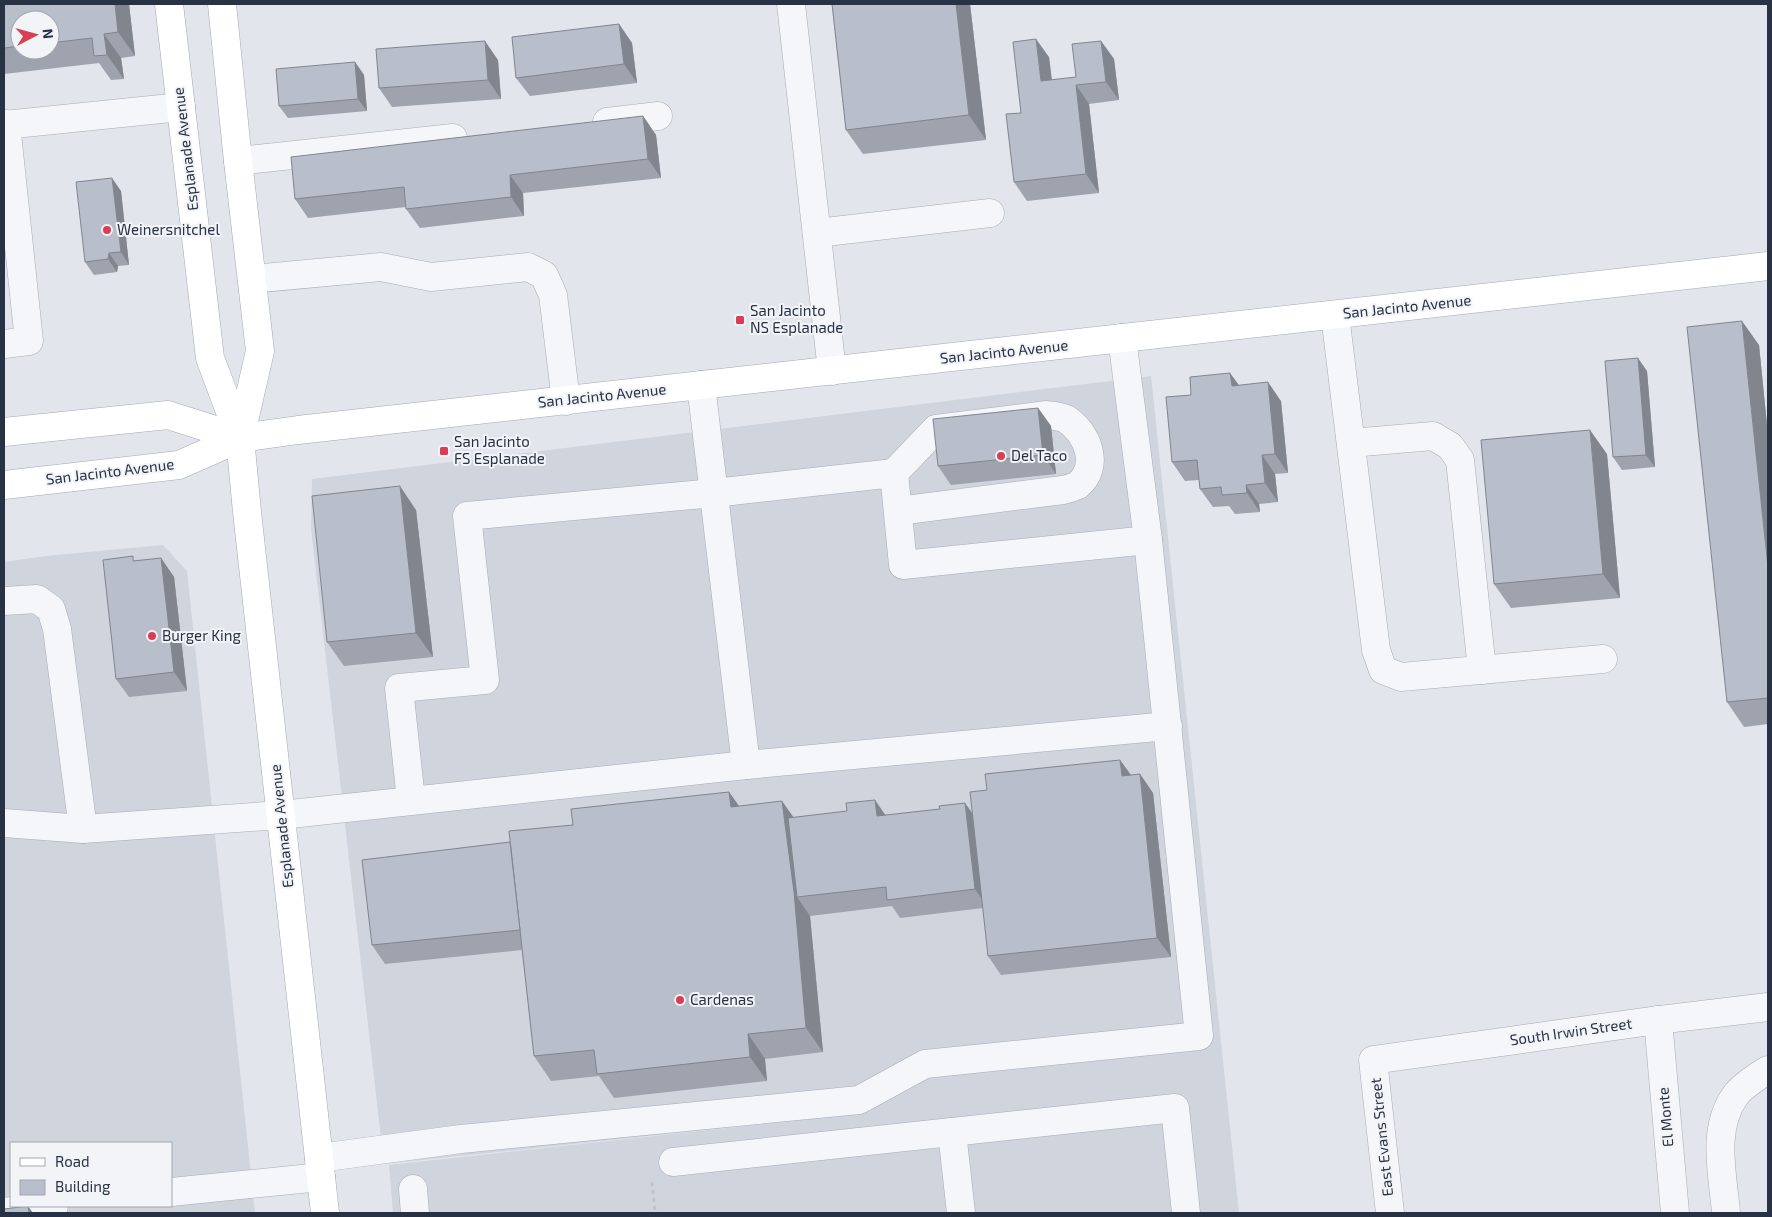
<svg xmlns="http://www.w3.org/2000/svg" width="1772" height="1217" viewBox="0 0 1772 1217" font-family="'Exo 2',sans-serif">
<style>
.built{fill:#cfd4dd;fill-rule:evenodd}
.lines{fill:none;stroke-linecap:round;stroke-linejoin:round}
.minor-casing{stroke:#a6acb6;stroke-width:29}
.major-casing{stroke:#a0a9b8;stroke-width:29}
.path{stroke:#c0c3ca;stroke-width:3;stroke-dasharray:4 4;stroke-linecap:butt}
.minor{stroke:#f5f6f9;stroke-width:28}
.major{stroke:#fff;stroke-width:28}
.wall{fill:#9ea3ae;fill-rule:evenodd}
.shaded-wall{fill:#81858d}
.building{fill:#b8beca;stroke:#81858d}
.poi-dot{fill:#d93e52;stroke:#f2f4f8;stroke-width:2}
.labels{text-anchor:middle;stroke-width:4;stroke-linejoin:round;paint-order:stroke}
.street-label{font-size:15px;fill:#283245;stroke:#f2f4f8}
.poi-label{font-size:15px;fill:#283245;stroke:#f2f4f8;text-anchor:start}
</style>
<rect width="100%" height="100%" fill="#e2e5eb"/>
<g class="built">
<polygon points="1151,376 1239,1213 393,1213 389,1165 838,1116 384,1164 311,528 312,479"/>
<path d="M163,545L187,571L255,1213H4V562L46,556ZM11,1143H171V1206H11Z"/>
</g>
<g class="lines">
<g class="minor-casing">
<g id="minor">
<polyline points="791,4 832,371"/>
<polyline points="607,122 658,116"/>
<polyline points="4,125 181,107"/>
<polyline points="238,161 453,138"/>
<polyline points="817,233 990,213"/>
<polyline points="252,279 381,267 431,277 528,267 544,275 553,295 566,401"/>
<polyline points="1335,315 1376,650 1383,670 1401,677 1603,659"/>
<polyline points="4,344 29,341 6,124"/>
<polyline points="701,385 746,765"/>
<polyline points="1351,443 1433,436 1450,446 1460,460 1482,670"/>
<path d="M894,473L936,429L1047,415C1053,416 1060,416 1066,419C1087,432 1101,466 1078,485C1074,487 1068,489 1063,490L898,511"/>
<polyline points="4,601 37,599 51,609 57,629 83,829"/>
<polyline points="411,800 399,688 485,680 467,516 714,493 894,473 903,565 1148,540"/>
<polyline points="4,823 83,829 281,815 746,765 1168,726"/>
<polyline points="1658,1020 1675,1213"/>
<polyline points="952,1132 961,1213"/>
<polyline points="319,1158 461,1139 859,1100 925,1064 1199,1036 1148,540 1122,338"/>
<polyline points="673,1162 1175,1108 1186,1213"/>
<polyline points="413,1189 415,1213"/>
<polyline points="171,1192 321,1177"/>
<polyline points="4,1212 54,1206"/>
<polyline points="1390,1213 1373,1060 1658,1020 1768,1007"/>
<path d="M1726,1213C1723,1175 1711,1130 1735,1096C1740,1088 1759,1075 1768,1070"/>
</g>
</g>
<g class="major-casing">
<g id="major">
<polyline points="169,4 210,358 240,438 247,512 325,1213"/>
<polyline points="222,4 238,161 260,351 240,438"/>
<polyline points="4,432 168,415 240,438"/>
<polyline points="4,485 179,465 240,438 298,430 1768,266"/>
</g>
</g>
<polyline class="path" points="652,1182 655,1213"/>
<use href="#minor" class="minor"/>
<use href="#major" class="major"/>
</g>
<g class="wall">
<path d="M4,4H129L135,56L121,58L124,79L111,80L99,63L4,74ZM20,20H50V50H20Z"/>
<polygon points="832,4 970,4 986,140 863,154 846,130"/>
<polygon points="619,24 632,43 637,83 530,96 516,78"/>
<polygon points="1101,41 1114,59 1119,100 1089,104 1099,193 1027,201 1014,182 1021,113 1049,57 1052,80 1076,77"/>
<polygon points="498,60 501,99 392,107 379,88"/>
<polygon points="355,62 364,75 367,111 288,118 279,106"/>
<polygon points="643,116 656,135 661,178 523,193 524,216 420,228 406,209 406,207 308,218 295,199"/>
<polygon points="121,191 129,265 118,266 117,272 94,275 85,262"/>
<polygon points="1759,345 1768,435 1768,724 1744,727 1727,702"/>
<polygon points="1647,371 1655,467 1622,470 1613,457"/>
<polygon points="1239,386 1281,401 1288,473 1275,474 1278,502 1259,504 1260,512 1235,514 1229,506 1213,507 1200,489 1199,480 1185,481 1172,462 1191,395"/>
<polygon points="1038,408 1051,426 1056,474 951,485 938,466"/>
<polygon points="1607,454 1620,598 1511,608 1494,584"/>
<polygon points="416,510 433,657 344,666 327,642"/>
<polygon points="161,558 174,577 187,691 129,697 116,679 136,561"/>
<polygon points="1120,760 1131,775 1140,774 1153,793 1171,957 1001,975 988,956 983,908 900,918 892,906 810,916 823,1052 765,1059 767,1081 614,1098 599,1076 551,1081 534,1056 522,950 385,964 372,945 510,842 573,825 729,792 739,806 793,817 972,814 987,790"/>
</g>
<g class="shaded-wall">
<polygon points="115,4 129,4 135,56 118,32"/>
<polygon points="956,4 970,4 986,140 969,115"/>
<polygon points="619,24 632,43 637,83 624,64"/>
<polygon points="104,34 121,58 124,79 107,55"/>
<polygon points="1036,39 1049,57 1054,100 1041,81"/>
<polygon points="485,41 498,60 501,99 488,80"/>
<polygon points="1101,41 1114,59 1119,100 1106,82"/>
<polygon points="355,62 364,75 367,111 358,99"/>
<polygon points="1076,85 1089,104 1099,193 1086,174"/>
<polygon points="643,116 656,135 661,178 648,159"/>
<polygon points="510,175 523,193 524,216 511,197"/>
<polygon points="112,178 121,191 129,265 121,252"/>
<polygon points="109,253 118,266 117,272 108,259"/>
<polygon points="1742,321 1759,345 1768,435 1768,567"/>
<polygon points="1638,358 1647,371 1655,467 1646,455"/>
<polygon points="1230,373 1244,392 1232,386"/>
<polygon points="1268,382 1281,401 1288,473 1275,454"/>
<polygon points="1038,408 1051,426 1056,474 1043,455"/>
<polygon points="1590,430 1607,454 1620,598 1603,574"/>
<polygon points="1262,455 1275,474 1278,502 1265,483"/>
<polygon points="1246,485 1259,504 1260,512 1247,493"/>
<polygon points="400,486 416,510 433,657 416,633"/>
<polygon points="161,558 174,577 187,691 174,672"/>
<polygon points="1120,760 1133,778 1122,776"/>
<polygon points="1140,774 1153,793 1171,957 1157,938"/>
<polygon points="729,792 746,816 731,807"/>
<polygon points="875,800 888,819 877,816"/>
<polygon points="782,801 799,825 797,897 810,916 823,1052 806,1028"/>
<polygon points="965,803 978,821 988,908 975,889"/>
<polygon points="748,1034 765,1059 767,1081 750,1057"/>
<polygon points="28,1206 33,1213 29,1213"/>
</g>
<g class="building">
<polygon points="4,4 115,4 118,32 104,34 107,55 94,56 92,38 50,43 50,20 20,20 20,46 4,48"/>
<polygon points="832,4 956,4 969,115 846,130"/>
<polygon points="619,24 624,64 516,78 512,37"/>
<polygon points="1036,39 1041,81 1076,77 1072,44 1101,41 1106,82 1076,85 1086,174 1014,182 1006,114 1021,113 1013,42"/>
<polygon points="485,41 488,80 379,88 376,49"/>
<polygon points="355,62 358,99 279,106 276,69"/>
<polygon points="643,116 648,159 510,175 511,197 406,209 404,187 295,199 291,157"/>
<polygon points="112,178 121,252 109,253 108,259 85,262 76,182"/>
<polygon points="1742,321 1768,567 1768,698 1727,702 1687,327"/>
<polygon points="1638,358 1646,455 1613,457 1605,361"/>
<polygon points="1230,373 1232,386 1268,382 1275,454 1262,455 1265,483 1246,485 1247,493 1222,495 1221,487 1200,489 1197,460 1172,462 1166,397 1191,395 1190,377"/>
<polygon points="1038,408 1043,455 938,466 933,419"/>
<polygon points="1590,430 1603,574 1494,584 1481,440"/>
<polygon points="400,486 416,633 327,642 312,496"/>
<polygon points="133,556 133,561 161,558 174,672 116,679 103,560"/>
<polygon points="1120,760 1122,776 1140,774 1157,938 988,956 970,792 987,790 985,774"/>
<polygon points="729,792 731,807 782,801 794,892 806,1028 748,1034 750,1057 597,1074 594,1050 534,1056 509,831 573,825 571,809"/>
<polygon points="875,800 877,816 940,809 939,806 965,803 975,889 887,900 886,887 797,897 788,818 847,811 846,803"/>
<polygon points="510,842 520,930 372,945 362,860"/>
<polygon points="28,1206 29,1213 4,1213 4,1209"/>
</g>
<g class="poi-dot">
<circle cx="107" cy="230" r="5"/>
<rect x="735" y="315" width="10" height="10" rx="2.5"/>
<rect x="439" y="446" width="10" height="10" rx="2.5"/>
<circle cx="1001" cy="456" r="5"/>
<circle cx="152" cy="636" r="5"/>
<circle cx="680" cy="1000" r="5"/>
</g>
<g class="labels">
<g class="street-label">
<text transform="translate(186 149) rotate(-97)" y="5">Esplanade Avenue</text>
<text transform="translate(1407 307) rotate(-6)" y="5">San Jacinto Avenue</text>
<text transform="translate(1004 352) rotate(-6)" y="5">San Jacinto Avenue</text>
<text transform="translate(602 396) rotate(-6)" y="5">San Jacinto Avenue</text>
<text transform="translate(110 472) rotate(-7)" y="5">San Jacinto Avenue</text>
<text transform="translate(282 826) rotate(-96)" y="5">Esplanade Avenue</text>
<text transform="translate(1571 1032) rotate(-8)" y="5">South Irwin Street</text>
<text transform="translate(1666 1117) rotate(-95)" y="5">El Monte</text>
<text transform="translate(1382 1137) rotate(-96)" y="5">East Evans Street</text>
</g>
<g class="poi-label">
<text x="117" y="235">Weinersnitchel</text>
<text x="750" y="316">San Jacinto<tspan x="750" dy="17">NS Esplanade</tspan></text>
<text x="454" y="447">San Jacinto<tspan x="454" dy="17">FS Esplanade</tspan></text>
<text x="1011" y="461">Del Taco</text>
<text x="162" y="641">Burger King</text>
<text x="690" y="1005">Cardenas</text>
</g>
</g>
<rect width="1772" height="1217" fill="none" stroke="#283245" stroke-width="10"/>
<rect x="10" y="1142" width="162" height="65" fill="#f2f4f8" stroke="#a1a6b0"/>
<rect x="20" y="1158" width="25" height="8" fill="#ffffff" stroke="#a1a6b0"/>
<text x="55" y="1167" font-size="15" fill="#283245">Road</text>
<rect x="20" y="1180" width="25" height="15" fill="#b8beca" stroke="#a1a6b0"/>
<text x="55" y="1192" font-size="15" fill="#283245">Building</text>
<g transform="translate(35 35) rotate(84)"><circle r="24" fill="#f2f4f8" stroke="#a1a6b0"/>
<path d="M0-4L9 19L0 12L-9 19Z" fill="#d93e52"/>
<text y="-8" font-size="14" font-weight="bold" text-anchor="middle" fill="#283245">N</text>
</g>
</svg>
